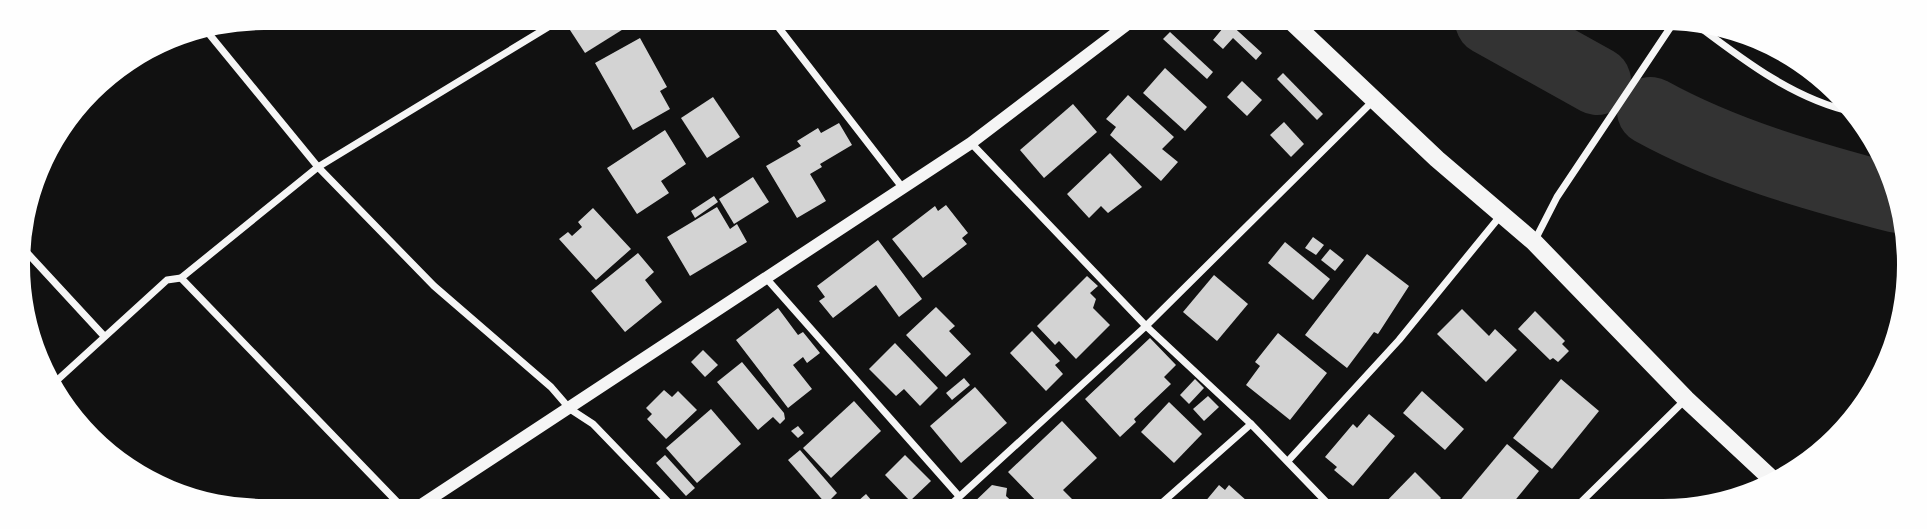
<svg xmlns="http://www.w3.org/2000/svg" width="1927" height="529" viewBox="0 0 1927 529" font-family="'PT Sans',sans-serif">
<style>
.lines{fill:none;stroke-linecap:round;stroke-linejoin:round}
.river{stroke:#333;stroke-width:68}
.building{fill:#d3d3d3}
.minor{stroke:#f5f5f5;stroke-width:7}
.tertiary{stroke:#f5f5f5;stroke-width:12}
.primary{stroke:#f5f5f5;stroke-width:18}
</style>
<rect width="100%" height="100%" fill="#111"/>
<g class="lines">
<g class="river">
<polyline points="1489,21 1597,81"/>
<path d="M1651,111C1727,153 1814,177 1897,199"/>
</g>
</g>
<g class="building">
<polygon points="580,19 619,19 625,28 585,53 568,27"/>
<polygon points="1228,22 1262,53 1256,60 1233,38 1223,49 1213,40"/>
<polygon points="1170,32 1213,72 1207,79 1163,39"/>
<polygon points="640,38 667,87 660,91 670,109 633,130 595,63"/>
<polygon points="1165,68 1207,107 1185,131 1143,93"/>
<polygon points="1283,73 1323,114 1317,120 1277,79"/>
<polygon points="1242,81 1262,100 1247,116 1227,97"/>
<polygon points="1128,95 1174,137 1162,149 1178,162 1161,181 1110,135 1116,127 1106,119"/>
<polygon points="713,97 740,137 707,158 681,118"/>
<polygon points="1073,104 1097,132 1044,178 1020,150"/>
<polygon points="1284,122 1304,144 1291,157 1270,135"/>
<polygon points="839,123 852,145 820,164 822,167 810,174 826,201 797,218 766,166 801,146 797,141 818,128 821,133"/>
<polygon points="665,130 686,164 661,181 669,193 637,214 607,168"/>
<polygon points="1110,153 1142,187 1108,213 1101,206 1089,218 1067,194"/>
<polygon points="753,177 769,202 734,224 719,199"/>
<polygon points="714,196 718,202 695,218 691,211"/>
<polygon points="946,205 968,233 962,238 967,244 923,278 892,239 935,206 938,211"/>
<polygon points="717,207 730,229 737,224 747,242 690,276 667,237"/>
<polygon points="593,208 631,249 596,280 559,239 568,232 572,236 582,227 578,222"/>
<polygon points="1313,237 1324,245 1316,255 1305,248"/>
<polygon points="878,240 922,299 899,317 876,285 833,318 819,301 825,297 817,286"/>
<polygon points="1285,242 1330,279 1313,300 1268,263"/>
<polygon points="1330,249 1344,260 1335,271 1321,260"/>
<polygon points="638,253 654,272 645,280 662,302 625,332 591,291"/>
<polygon points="1367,254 1409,286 1378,334 1374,332 1347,368 1305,335"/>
<polygon points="1214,275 1248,304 1217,341 1183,312"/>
<polygon points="1087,276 1098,286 1090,293 1096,299 1093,308 1110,325 1076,359 1059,341 1055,345 1037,326"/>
<polygon points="936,307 955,326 949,331 971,354 946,377 906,335"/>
<polygon points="778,308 798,335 803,332 820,353 807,363 803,357 793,365 812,389 788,408 736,340"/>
<polygon points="1462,309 1489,336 1495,329 1517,350 1486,382 1437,334"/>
<polygon points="1535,311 1565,341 1562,344 1569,351 1558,362 1553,358 1550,360 1518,329"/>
<polygon points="1032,331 1060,361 1055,365 1063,374 1046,391 1010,353"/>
<polygon points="1278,333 1327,373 1290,420 1246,385 1260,366 1255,362"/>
<polygon points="1150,338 1176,365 1164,377 1171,384 1134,419 1136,422 1120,437 1085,399"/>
<polygon points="895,343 938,388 920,406 904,389 896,396 869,369"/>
<polygon points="703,350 718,365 705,377 691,362"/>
<polygon points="742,362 784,413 785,419 780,424 773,417 758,430 717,382"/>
<polygon points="964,378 970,385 952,400 946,393"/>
<polygon points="1195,379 1204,388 1189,404 1180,395"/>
<polygon points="1561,379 1599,411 1552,469 1513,438"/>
<polygon points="975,387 1007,423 961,463 930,426"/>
<polygon points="664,390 672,397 678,391 697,410 666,439 647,419 652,414 646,408"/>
<polygon points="1422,391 1464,429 1445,450 1403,413"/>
<polygon points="1208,396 1219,407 1204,421 1193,409"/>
<polygon points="1868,397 1869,398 1837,439 1832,434"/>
<polygon points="854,401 881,431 831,478 803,448"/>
<polygon points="1169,402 1202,434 1174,463 1141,432"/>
<polygon points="711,409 741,444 697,483 666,448"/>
<polygon points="1369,414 1395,436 1353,486 1334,470 1337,467 1325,457 1353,424 1357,428"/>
<polygon points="1062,421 1097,458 1063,490 1072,499 1062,508 1043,508 1008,472"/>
<polygon points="798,426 804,433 798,438 791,431"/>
<polygon points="1507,444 1539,471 1508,509 1453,509"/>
<polygon points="800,450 837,493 826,504 788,460"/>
<polygon points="665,455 695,488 686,496 656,463"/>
<polygon points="905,455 931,481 910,501 885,475"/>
<polygon points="1415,472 1441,498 1431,509 1379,509"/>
<polygon points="992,485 1007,488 1006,496 1019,508 968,508"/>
<polygon points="1219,485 1225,490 1229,485 1256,509 1199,509"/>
<polygon points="866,494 878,508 850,508"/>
</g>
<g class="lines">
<g class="minor">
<polyline points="772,19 902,187"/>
<path d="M1693,22C1742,59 1793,99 1853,112"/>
<polyline points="205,29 318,167 434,286 551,387 570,409 593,424 674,508"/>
<polyline points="971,143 1146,326 1251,424 1333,509"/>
<polyline points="1535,240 1557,197 1674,22"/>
<polyline points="19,244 104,336"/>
<polyline points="766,278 958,495"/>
<polyline points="53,384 167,280 181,278"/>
<polyline points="1288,461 1399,340 1501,215"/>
<polyline points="402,507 181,278 318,167 563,18"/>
<polyline points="947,508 1146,326 1374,100"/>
<polyline points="1156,508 1251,424"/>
<polyline points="1574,509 1686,399"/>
</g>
<polyline class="tertiary" points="418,507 971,143 1133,20"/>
<polyline class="primary" points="1291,21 1437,159 1534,242 1686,399 1776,483"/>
</g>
<path d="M0 0H1927V529H0ZM264 30H1663A234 234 0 0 1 1897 264V265A234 234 0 0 1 1663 499H264A234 234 0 0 1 30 265V264A234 234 0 0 1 264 30Z" fill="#fefefe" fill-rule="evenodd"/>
</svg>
